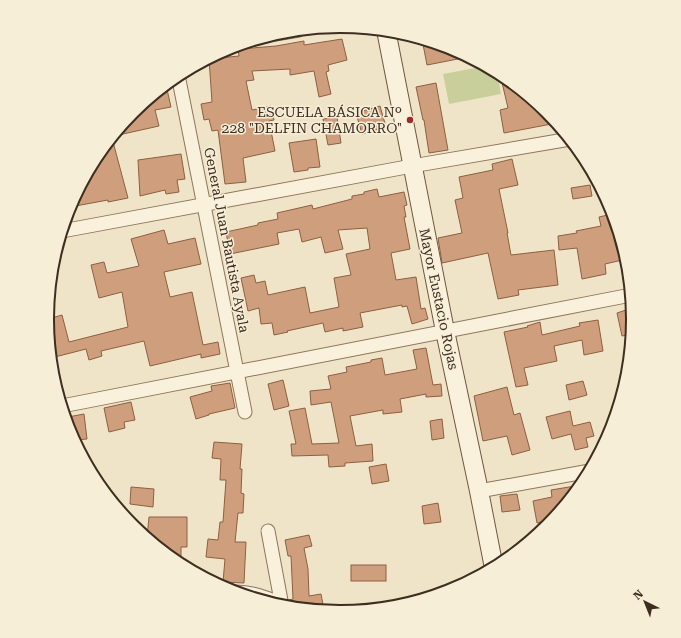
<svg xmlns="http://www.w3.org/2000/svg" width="681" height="638" viewBox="0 0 681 638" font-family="'Roboto Serif',serif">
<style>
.green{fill:#c9cf9b}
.building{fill:#cf9f7d;stroke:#8d5f41}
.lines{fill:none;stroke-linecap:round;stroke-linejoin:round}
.street-casing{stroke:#8d765c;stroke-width:15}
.secondary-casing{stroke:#6f573f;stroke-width:20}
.street{stroke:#faf1dc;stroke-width:13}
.secondary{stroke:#faf1dc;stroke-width:18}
.poi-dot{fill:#9e2a2b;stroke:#f7eed8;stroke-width:1.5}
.labels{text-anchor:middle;stroke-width:3;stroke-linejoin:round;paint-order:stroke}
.poi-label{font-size:14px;fill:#3d2e20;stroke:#f7eed8;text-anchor:end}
.street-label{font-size:14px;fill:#3d2e20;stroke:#f7eed8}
.rim{fill:none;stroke:#3d2e20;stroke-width:2}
</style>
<rect width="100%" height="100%" fill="#f0e4c8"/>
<polygon class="green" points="486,66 497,72 501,94 449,104 443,74"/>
<g class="building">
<polygon points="342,39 347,60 328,65 329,71 326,72 331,94 319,97 314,71 290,75 290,69 252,71 254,80 246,81 252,110 271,106 274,120 269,121 275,151 243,158 246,182 225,184 218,130 212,131 209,119 204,120 201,104 212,102 209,59 239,56 238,50 252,48 276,46 304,41 304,45"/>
<polygon points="422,39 453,48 468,57 427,65"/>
<polygon points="500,74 503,76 548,112 557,123 504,133 500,110 508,108"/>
<polygon points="436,83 448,150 429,153 424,120 423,120 416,87"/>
<polygon points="166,85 171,107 155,110 159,126 114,136 133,112"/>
<polygon points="380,106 386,127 362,134 356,113"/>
<polygon points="337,117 341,143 328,145 323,119"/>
<polygon points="112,138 128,198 108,202 108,200 70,207 97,156"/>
<polygon points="316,139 320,167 308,168 308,170 294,172 289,143"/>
<polygon points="181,154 185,179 177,180 179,192 166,194 165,190 140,196 138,160"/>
<polygon points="512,159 518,185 499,189 508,233 507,233 511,255 554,250 558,285 518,290 519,295 498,299 488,253 442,263 438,238 462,233 455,200 463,198 459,177 493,170 492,164"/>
<polygon points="590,185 592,196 573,199 571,188"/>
<polygon points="377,189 379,197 404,192 407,205 404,206 406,217 404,217 410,249 391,253 396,280 416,277 421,309 425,308 428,319 412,324 407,306 402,307 402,305 360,313 363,327 343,331 343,328 325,332 323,323 287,331 288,332 274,335 272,323 261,324 259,308 248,311 241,278 254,275 256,283 265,281 268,295 305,287 310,313 339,307 334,278 351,275 346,254 370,249 367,228 338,230 343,249 325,253 321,237 302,242 299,229 277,233 279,244 230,254 226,232 258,225 258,223 278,219 277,213 312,205 313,209 352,199 352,196 364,194 364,192"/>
<polygon points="612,214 615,230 618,230 627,259 605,264 606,274 582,279 577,248 559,250 558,236 577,233 576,231 601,226 599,217"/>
<polygon points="164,230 168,244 195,238 201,264 164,272 170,297 192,292 203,345 218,342 220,354 201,358 201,354 150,366 144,341 101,351 102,356 89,360 86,349 51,358 48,319 62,315 69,342 128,327 122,292 99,298 91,265 104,262 107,273 139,266 131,239"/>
<polygon points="632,308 634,319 632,334 622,336 617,313"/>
<polygon points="598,320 603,351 584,355 582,340 554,346 557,361 524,368 528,385 516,387 504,332 528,327 527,326 540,322 542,335 580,326 579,323"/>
<polygon points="426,348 433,385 441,384 442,396 426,397 426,394 400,399 402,412 383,414 383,410 350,416 356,446 372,444 373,461 345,463 345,466 329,467 328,455 292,456 291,444 296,444 289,411 305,408 312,444 339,443 331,402 311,405 310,391 331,389 328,376 347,372 346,367 371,362 371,360 382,358 385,375 417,369 413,350"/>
<polygon points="283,380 289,406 274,410 268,384"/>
<polygon points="583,381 587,395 569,400 566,385"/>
<polygon points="230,383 235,408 209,414 209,415 196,419 190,397 212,391 211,386"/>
<polygon points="507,387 514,415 520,413 530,450 512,455 507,436 483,441 474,396"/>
<polygon points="131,402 135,420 124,422 125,428 109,432 104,408"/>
<polygon points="570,411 573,426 590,422 594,436 586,438 588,447 575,450 571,434 552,439 546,417"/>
<polygon points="84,414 87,439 75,440 71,433 68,417"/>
<polygon points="442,419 444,438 432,440 430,421"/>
<polygon points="214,442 242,444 240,469 242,469 241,493 244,494 243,513 238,513 235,542 246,542 244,583 223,582 225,559 206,557 208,539 218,540 220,522 223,522 226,480 220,480 221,459 212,458"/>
<polygon points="386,464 389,481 372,484 369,467"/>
<polygon points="581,485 553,520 537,523 533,501 552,497 551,490"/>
<polygon points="131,487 154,489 153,507 130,504"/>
<polygon points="517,494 520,510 502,512 500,496"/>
<polygon points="438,503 441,522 424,524 422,506"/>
<polygon points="149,517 187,517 187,547 181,547 181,565 178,562 147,537"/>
<polygon points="309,535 312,546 304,548 308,569 309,596 321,594 324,610 290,607 289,600 293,599 291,556 288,556 285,540"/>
<rect x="351" y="565" width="35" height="16"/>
</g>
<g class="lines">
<g class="street-casing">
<g id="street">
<polyline points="275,34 299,30"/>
<polyline points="178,75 245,412"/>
<polyline points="62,231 412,166 570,139"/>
<polyline points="62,406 631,295"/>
<polyline points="479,491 590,471"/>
<polyline points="268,531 282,606"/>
<path d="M236,592C252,592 267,598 282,604"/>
</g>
</g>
<g class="secondary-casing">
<polyline id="secondary" points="386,30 445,331 479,491 494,568"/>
</g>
<use href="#street" class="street"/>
<use href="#secondary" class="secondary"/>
</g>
<circle class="poi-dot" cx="410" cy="120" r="4"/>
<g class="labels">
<g class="poi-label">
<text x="402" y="117">ESCUELA BÁSICA Nº<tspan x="402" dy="16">228 "DELFIN CHAMORRO"</tspan></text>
</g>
<g class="street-label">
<text transform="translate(227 240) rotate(79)" y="5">General Juan Bautista Ayala</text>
<text transform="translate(439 299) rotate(78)" y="5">Mayor Eustacio Rojas</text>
</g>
</g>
<path d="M0 0H681V638H0ZM54 319a286 286 0 1 1 572 0a286 286 0 1 1-572 0Z" fill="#f7eed8" fill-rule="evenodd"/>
<path class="rim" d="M54 319a286 286 0 1 1 572 0a286 286 0 1 1-572 0Z"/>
<g transform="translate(645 602) rotate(317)" stroke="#f7eed8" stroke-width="3" paint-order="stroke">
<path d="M0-3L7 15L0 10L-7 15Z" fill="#3d2e20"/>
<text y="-6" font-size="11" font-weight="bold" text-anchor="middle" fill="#3d2e20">N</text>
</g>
</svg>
